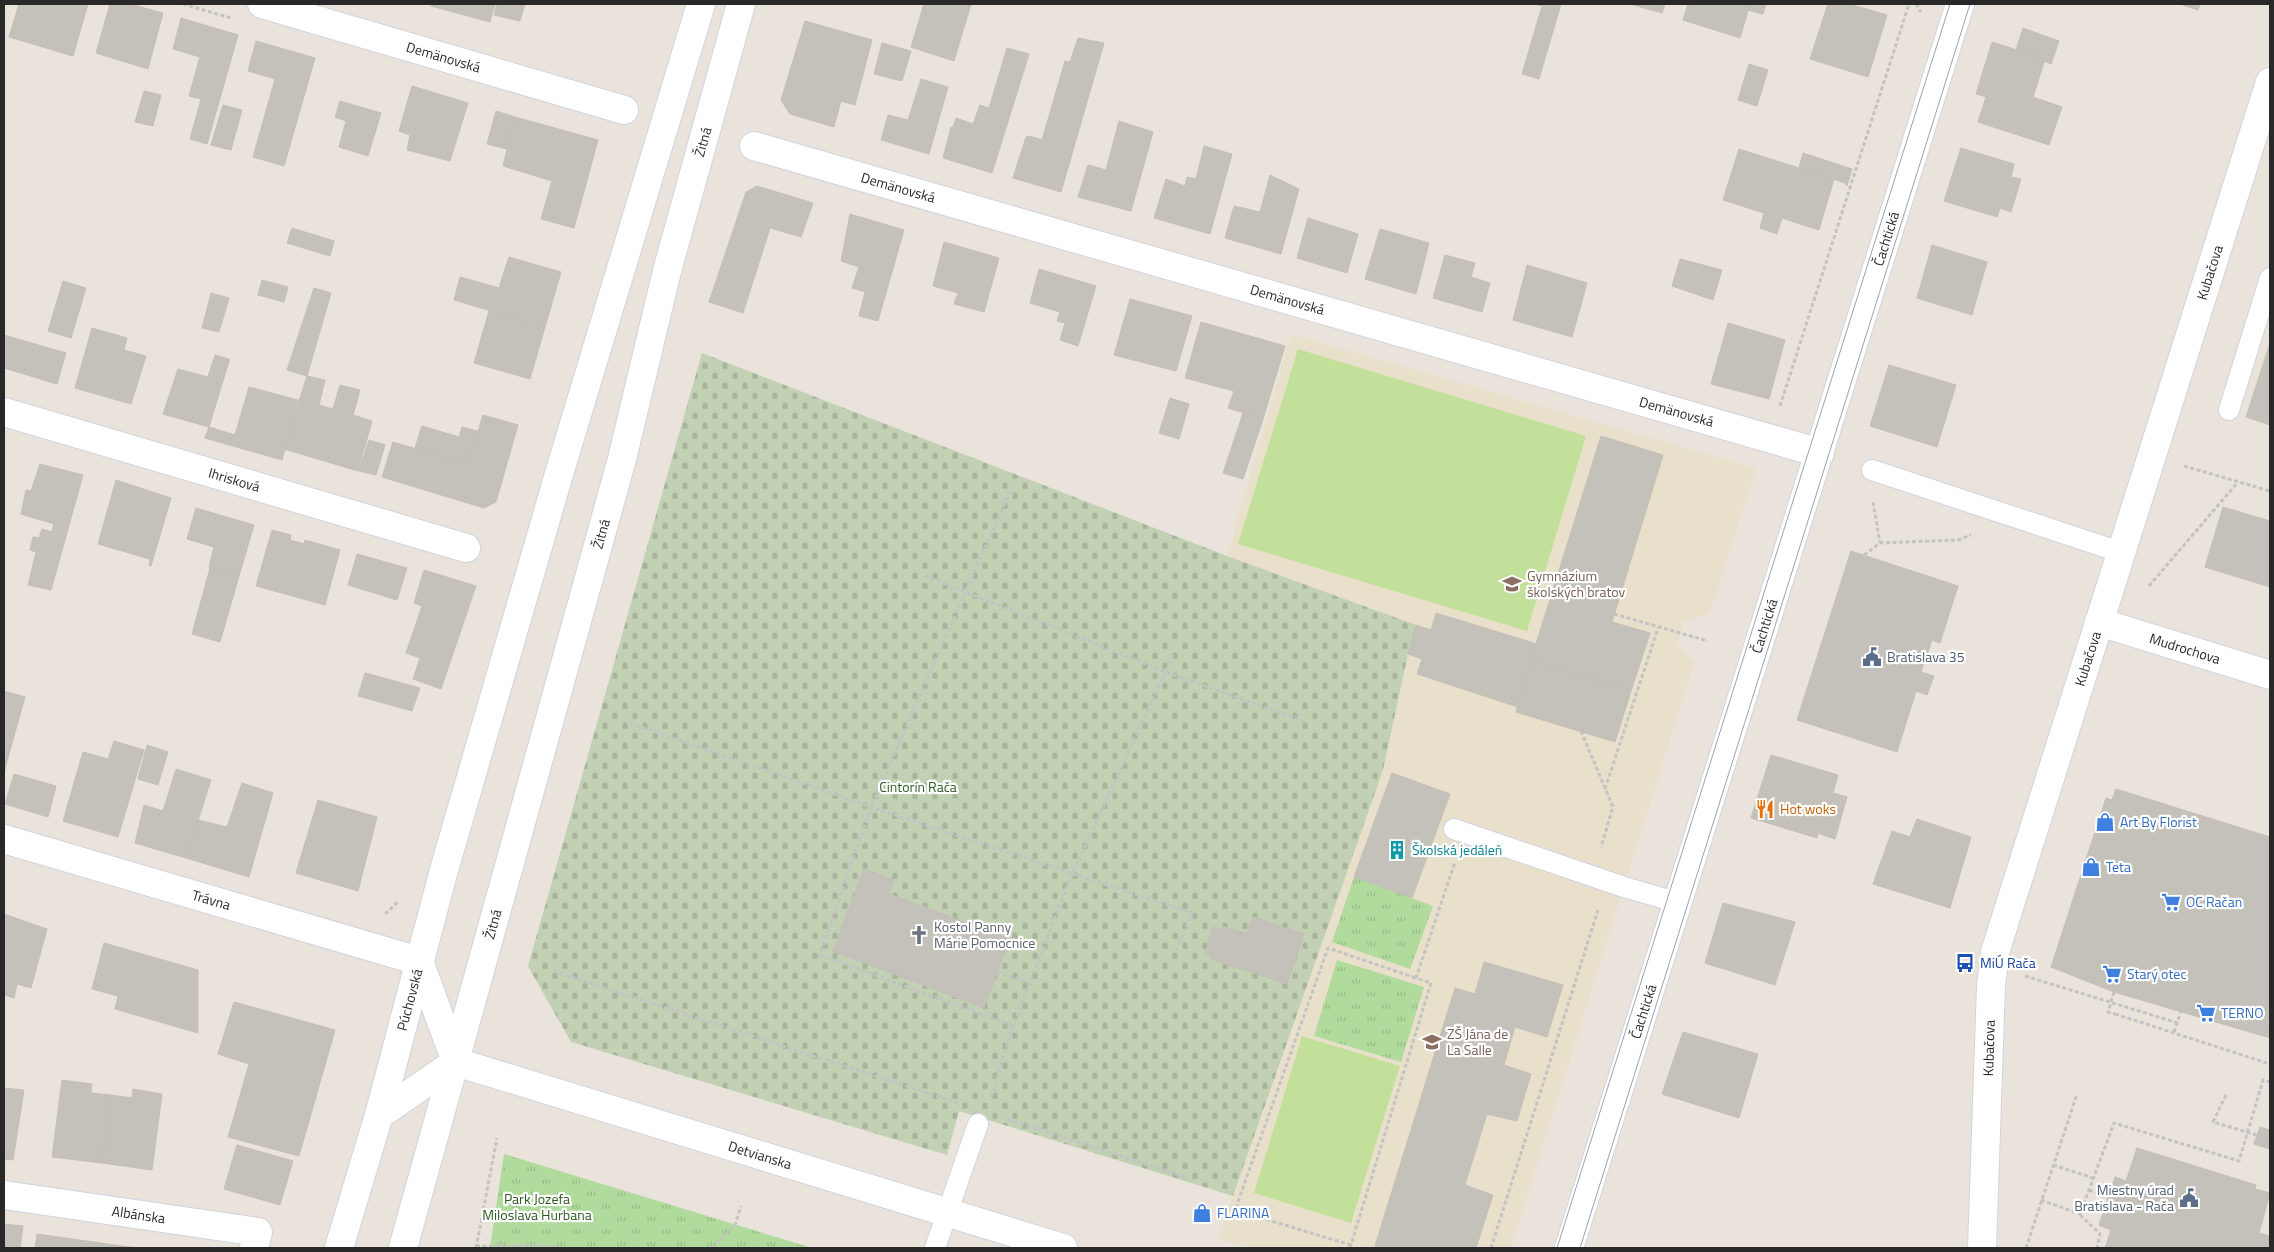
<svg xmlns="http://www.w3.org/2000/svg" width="2274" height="1252" viewBox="0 0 2274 1252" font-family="'Titillium Web',sans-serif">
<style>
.education{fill:#e9e0cc}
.cemetery{fill:url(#cemetery-stones)}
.park{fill:url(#park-tufts)}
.pitch{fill:#c2e099}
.building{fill:#c4c0ba;stroke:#c4beb5}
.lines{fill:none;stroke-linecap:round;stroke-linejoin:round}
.lane-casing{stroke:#d0d3df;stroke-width:22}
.street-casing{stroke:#d0d3df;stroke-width:30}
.secondary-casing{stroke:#d0d3df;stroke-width:30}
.path{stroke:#c3c3c3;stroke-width:3;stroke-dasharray:4 2.5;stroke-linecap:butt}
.lane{stroke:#fff;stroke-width:20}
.street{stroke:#fff;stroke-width:28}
.secondary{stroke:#fff;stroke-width:28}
.tram{stroke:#9ea1b0;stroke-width:1}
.path-bridge{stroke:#c3c3c3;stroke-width:3;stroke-dasharray:4 2.5;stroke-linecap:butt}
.labels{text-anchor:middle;stroke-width:4.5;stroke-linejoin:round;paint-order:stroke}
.street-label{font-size:14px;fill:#282828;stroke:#fff}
.education-label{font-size:14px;fill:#785e54;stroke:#fff;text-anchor:start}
.service-label{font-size:14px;fill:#4e5e75;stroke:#fff;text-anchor:start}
.park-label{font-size:14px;fill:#2c5c21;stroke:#fff}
.food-label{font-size:14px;fill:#c56008;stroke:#fff;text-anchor:start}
.shop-label{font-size:14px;fill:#366cbe;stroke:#fff;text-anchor:start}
.culture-label{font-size:14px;fill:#0d838f;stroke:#fff;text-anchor:start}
.worship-label{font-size:14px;fill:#5b616d;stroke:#fff;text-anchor:start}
.transit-label{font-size:14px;fill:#164399;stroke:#fff;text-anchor:start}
</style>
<defs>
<pattern id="cemetery-stones" width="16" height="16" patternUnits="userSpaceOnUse" patternTransform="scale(1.25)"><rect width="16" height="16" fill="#c2d1b4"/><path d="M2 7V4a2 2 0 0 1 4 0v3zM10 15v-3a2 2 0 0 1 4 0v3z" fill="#a7b39b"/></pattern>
<pattern id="park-tufts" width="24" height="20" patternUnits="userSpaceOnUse" patternTransform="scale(1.25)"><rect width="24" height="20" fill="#b1da9d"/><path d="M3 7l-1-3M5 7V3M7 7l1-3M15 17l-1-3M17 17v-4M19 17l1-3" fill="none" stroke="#98bb87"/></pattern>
</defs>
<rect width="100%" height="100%" fill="#e9e3db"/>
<polygon class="education" points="1291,334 1756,468 1710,613 1684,622 1677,643 1694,663 1511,1248 1248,1248 1218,1239 1383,770 1408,654 1416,626 1227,556"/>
<polygon class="cemetery" points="702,353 1227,556 1416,625 1408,654 1383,770 1233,1196 959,1111 947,1155 571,1042 528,966"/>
<g class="park">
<polygon points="1354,877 1433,906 1410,969 1332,942"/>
<polygon points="1337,960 1424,987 1401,1062 1314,1036"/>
<polygon points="504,1154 812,1248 490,1248"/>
</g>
<g class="pitch">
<polygon points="1298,349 1586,436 1527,631 1238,544"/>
<polygon points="1302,1036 1400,1066 1351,1223 1254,1193"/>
</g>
<g class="building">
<polygon points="19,4 88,4 73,56 9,37"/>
<polygon points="110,4 130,4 163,13 148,69 96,53"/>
<polygon points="432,4 495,4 490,22 431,6"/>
<polygon points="497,4 525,4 520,21 494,15"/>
<polygon points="924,4 971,4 954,61 911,47"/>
<polygon points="1534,4 1561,4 1539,79 1522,74 1542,6"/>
<polygon points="1630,4 1665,4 1662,13"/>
<polygon points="1688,4 1750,4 1740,38 1683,20"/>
<polygon points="1750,4 1766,4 1763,14 1748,10"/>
<polygon points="1828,4 1849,4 1887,15 1868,77 1810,59"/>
<polygon points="2180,4 2200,4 2198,10"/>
<polygon points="181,18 238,35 207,144 190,139 201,99 189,96 200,57 173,49"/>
<polygon points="805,21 872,40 855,105 841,101 834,127 790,114 781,100"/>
<polygon points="2023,28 2059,41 2051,64 2044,61 2045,59 2016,50"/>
<polygon points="1078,38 1104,43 1061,192 1013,178 1026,137 1030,136 1042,140 1065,61 1070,62"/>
<polygon points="256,41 315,58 284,166 253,157 275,79 248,71"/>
<polygon points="1992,42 2045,59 2033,97 2062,107 2049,145 1978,122 1986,97 1976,94"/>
<polygon points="882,43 911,51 902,81 874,74"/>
<polygon points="1007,48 1029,54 992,173 943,158 951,127 953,127 956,118 973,124 980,105 989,108"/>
<polygon points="1749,64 1768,70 1757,106 1738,100"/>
<polygon points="921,79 948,87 929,154 881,140 888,115 908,120"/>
<polygon points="412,86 468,103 450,161 407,150 410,135 399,131"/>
<polygon points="144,91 161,95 153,126 135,122"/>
<polygon points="340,101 381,113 368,156 339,147 346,121 335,117"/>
<polygon points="223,105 242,110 231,150 211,145"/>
<polygon points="496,111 515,117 507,149 487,144"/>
<polygon points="515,117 598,140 574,228 541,219 552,181 503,166"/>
<polygon points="1119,121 1153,132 1131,211 1078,197 1088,165 1106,170"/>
<polygon points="1204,146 1232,154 1210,234 1154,218 1166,179 1185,186 1187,177 1196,179"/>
<polygon points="1961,148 2014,164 2011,177 2021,179 2011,212 2000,208 1997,217 1944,201"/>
<polygon points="1739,149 1834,179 1819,230 1782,218 1777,234 1760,228 1764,213 1723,200"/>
<polygon points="1803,153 1852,169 1847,186 1845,183 1799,168"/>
<polygon points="1270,175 1299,189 1281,254 1225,238 1234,206 1260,212"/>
<polygon points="757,186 813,203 801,237 770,228 743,313 709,302 746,192"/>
<polygon points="850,214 904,230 878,321 859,316 865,292 852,288 859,267 841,261"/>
<polygon points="1308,218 1358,234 1347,273 1297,258"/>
<polygon points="292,228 334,241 330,256 287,243"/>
<polygon points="1380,229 1429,243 1416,294 1365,279"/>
<polygon points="944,242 999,258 984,312 954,304 958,293 933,286"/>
<polygon points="1932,245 1987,262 1972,315 1917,298"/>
<polygon points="1445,255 1475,263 1471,277 1490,283 1482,312 1433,298"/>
<polygon points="509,257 561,272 545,327 454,300 460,277 499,288"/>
<polygon points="1680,259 1722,270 1713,300 1672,286"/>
<polygon points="1527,265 1587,283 1572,337 1513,320"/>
<polygon points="1039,269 1096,286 1078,346 1060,340 1065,323 1057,321 1060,312 1030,303"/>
<polygon points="262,280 288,287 284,302 258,295"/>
<polygon points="63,281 86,288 71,338 48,331"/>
<polygon points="314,288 331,293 307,376 287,370"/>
<polygon points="211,293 229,298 219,332 202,328"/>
<polygon points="1130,299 1192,316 1176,371 1114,355"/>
<polygon points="489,311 545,327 530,379 474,363"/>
<polygon points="1201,322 1285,346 1263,419 1228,408 1234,391 1185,378"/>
<polygon points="1728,323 1785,340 1769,399 1711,384"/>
<polygon points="92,328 127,338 124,350 146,356 131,404 75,388"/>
<polygon points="4,335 66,353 57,384 4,368"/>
<polygon points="2270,343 2270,425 2246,417"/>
<polygon points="215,355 229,359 229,361 209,427 163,414 178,369 208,377"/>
<polygon points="1889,365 1956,385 1937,447 1870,426"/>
<polygon points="307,376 325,380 319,405 333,409 340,385 360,390 353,415 372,421 358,471 284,449"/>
<polygon points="249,387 298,400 282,460 205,438 209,427 235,435"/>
<polygon points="1170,398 1189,404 1179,439 1159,433"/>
<polygon points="1243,413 1263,419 1243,479 1223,473"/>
<polygon points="483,415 518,425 496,502 484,508 382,477 393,442 468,464"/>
<polygon points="422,426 459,437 462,427 478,431 468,464 415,448"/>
<polygon points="1601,436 1663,455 1612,622 1650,633 1631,691 1531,660"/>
<polygon points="369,440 385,445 376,475 359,471"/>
<polygon points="40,464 83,475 51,590 28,585 36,552 30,550 33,537 39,538 42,529 52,532 54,524 21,514 26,490 31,491"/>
<polygon points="116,480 171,498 151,566 149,565 150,559 98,544"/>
<polygon points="2223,507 2270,521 2270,587 2205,567"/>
<polygon points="196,508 254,525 239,576 209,567 214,547 187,539"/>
<polygon points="272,530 291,535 290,540 304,544 305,540 340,550 325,605 256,586"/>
<polygon points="1851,551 1958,586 1940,643 1932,640 1921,672 1934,676 1927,695 1916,691 1897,752 1797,720"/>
<polygon points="357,554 407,568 397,600 348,585"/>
<polygon points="210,568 239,576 220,642 192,634"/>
<polygon points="424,570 476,586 441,689 413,679 420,658 406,653 422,606 414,603"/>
<polygon points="1436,613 1537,644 1518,707 1417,674 1422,659 1408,654 1416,625 1431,630"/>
<polygon points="1531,660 1631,691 1615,742 1516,712"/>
<polygon points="365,673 420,688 412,711 358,696"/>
<polygon points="4,691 25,697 7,761 4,760"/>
<polygon points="114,741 144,750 118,837 63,821 83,752 108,759"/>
<polygon points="147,745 168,752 158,785 138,779"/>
<polygon points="1771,755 1838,775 1833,793 1847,797 1835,839 1818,833 1817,838 1751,818"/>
<polygon points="4,760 7,761 4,775"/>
<polygon points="176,769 211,780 186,858 135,843 144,805 163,811"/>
<polygon points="1392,773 1450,794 1412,898 1354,877"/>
<polygon points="14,774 56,786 48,817 5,804"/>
<polygon points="242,783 273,793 249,877 186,858 198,820 227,827"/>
<polygon points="2116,789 2270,837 2270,1038 2114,992 2051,967 2106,798 2112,800"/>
<polygon points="318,800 377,817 358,891 296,873"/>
<polygon points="1917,819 1971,837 1950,908 1873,884 1892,831 1910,837"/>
<polygon points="864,869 894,880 889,894 1010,939 984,1008 833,951"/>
<polygon points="1723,903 1795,922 1775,985 1705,963"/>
<polygon points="4,914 47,929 31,988 17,984 14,998 4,995"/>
<polygon points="1253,917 1304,934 1287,984 1211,959 1212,956 1205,953 1213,927 1221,930 1222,926 1247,934"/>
<polygon points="104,943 198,970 198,1033 115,1009 118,996 92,989"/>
<polygon points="1484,962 1563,985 1547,1037 1515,1027 1504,1065 1531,1074 1517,1121 1487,1114 1465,1185 1493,1195 1476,1248 1384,1248 1375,1246 1455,988 1475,994"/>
<polygon points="234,1002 335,1030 299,1156 228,1137 249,1064 218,1054"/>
<polygon points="1683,1032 1758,1054 1739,1118 1662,1094"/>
<polygon points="62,1080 92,1084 91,1093 111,1095 102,1163 52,1157"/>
<polygon points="4,1088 24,1090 13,1160 4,1159"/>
<polygon points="133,1089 162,1094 152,1170 102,1163 111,1095 132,1098"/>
<polygon points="2260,1127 2270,1130 2270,1149 2254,1144"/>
<polygon points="237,1145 293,1161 280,1205 224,1189"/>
<polygon points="2137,1148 2256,1185 2255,1189 2270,1193 2259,1233 2270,1236 2270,1248 2105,1248 2111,1230 2099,1225 2115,1177 2126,1181"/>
<polygon points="4,1224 23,1226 20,1248 4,1248"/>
<polygon points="37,1234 115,1245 137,1248 35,1248"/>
</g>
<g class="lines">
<g class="lane-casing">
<g id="lane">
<polyline points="2229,410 2270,278"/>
<polyline points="1872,470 2120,552"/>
<polyline points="1454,829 1624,887 1676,902"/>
<polyline points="935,1248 978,1124"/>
</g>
</g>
<g class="street-casing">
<g id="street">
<path id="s1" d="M262,4L624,110"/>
<path id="s2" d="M754,146L1820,453"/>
<path id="s3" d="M4,412L466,548"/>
<path id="s4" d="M2099,622L2270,675"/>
<path id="s5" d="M4,839L419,961"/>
<path id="s6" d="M4,1195L258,1232L254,1248"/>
<path id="s7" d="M1569,1248L1960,4"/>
<path id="s8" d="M1982,1248L1991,986L1995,952L2270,82"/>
</g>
</g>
<g class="secondary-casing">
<g id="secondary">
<polyline points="419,961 456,1062"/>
<path id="s9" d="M456,1062L1063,1248"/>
<polyline points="379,1115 456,1062"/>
<path id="s10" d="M339,1248L379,1115L444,870L559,474L701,4"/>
<path id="s11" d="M403,1248L622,459L667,271L741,4"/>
</g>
</g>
<g class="path">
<polyline points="183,4 231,18"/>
<polyline points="1916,4 1921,12"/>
<polyline points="1780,406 1909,4"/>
<polyline points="2184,466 2270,491"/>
<polyline points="1010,491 871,807 820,955 1013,1026"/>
<polyline points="1873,502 1880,543"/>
<polyline points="1864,555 1880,543 1958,540 1971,535"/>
<polyline points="925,576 1166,672 1306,722"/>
<polyline points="2149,586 2238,482"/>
<polyline points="1614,614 1708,641"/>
<polyline points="630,723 871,807 1192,913 1176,951"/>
<polyline points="1581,731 1613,807 1601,847"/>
<polyline points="1605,789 1658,628"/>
<polyline points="385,914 398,902"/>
<polyline points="553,971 958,1103"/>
<polyline points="997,972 1030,983"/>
<polyline points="2025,976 2178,1023"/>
<polyline points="2115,1014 2270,1064"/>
<polyline points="2174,1032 2181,1011"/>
<polyline points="2226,1095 2213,1122 2257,1135"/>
<polyline points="991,1097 1013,1026 1073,872 1174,654"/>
<polyline points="1008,1119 1185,1177"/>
<polyline points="2053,1165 2093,1178"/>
<polyline points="2089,1190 2108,1198"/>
<polyline points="2041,1200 2080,1214 2114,1123 2239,1161 2263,1080 2270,1082"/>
<polyline points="2080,1215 2100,1234 2097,1248"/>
<polyline points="1351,1245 1235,1210 1328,948 1416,978"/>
<polyline points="476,1246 501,1246"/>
<polyline points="476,1248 497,1138"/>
<polyline points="502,1248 501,1246 534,1245 564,1248"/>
<polyline points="711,1248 735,1225 741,1206"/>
<polyline points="1350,1248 1431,983 1416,978 1455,862"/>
<polyline points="1491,1248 1598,910"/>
<polyline points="2026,1248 2077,1094"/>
</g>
<use href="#lane" class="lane"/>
<use href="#street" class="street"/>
<use href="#secondary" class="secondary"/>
<g class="tram">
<polyline points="1557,1248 1950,4"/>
<polyline points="1580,1248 1970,4"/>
</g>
<polyline class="path-bridge" points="2114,992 2108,1012 2115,1014"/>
</g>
<defs>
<g id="university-bare" transform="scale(1.5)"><path d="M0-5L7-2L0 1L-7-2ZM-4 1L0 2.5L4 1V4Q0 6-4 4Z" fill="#8d6e63" stroke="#fff" stroke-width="2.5" paint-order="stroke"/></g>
<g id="civic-bare" transform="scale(1.5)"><path d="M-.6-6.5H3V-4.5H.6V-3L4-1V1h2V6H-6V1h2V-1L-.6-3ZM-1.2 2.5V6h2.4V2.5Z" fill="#5c6f8a" stroke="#fff" stroke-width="2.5" paint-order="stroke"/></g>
<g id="restaurant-bare" transform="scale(1.5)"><path d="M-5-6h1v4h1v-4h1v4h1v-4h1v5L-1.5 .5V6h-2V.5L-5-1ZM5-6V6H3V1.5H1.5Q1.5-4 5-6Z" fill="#e8710a" stroke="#fff" stroke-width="2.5" paint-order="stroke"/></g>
<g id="shop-bare" transform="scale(1.5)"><path d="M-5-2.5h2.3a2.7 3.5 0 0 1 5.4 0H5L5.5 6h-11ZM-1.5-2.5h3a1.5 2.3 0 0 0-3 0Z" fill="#3f7fe0" stroke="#fff" stroke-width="2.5" paint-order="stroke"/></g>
<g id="building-bare" transform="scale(1.5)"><path d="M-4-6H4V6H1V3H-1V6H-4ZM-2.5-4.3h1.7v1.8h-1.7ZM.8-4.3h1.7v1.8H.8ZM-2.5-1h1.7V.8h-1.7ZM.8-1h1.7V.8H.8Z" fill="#0f9aa8" stroke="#fff" stroke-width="2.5" paint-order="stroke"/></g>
<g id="supermarket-bare" transform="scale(1.5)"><path d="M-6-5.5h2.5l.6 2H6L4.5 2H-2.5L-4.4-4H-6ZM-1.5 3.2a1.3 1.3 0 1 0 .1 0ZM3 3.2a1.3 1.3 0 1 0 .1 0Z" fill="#3f7fe0" stroke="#fff" stroke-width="2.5" paint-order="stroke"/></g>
<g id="church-bare" transform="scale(1.5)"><path d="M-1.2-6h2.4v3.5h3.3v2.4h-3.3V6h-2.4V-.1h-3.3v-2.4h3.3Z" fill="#6b7280" stroke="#fff" stroke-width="2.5" paint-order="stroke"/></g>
<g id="bus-bare" transform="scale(1.5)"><path d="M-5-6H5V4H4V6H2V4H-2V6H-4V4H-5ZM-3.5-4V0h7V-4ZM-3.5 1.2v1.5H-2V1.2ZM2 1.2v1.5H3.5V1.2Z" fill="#1a4fb4" stroke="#fff" stroke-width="2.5" paint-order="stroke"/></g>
<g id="school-bare" transform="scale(1.5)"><path d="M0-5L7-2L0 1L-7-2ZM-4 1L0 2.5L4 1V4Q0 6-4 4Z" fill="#8d6e63" stroke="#fff" stroke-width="2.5" paint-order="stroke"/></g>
</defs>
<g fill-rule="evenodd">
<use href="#university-bare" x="1512" y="584"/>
<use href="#civic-bare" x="1872" y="657"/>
<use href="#restaurant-bare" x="1765" y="809"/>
<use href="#shop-bare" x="2105" y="822"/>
<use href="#building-bare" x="1397" y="850"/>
<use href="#shop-bare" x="2091" y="867"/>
<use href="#supermarket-bare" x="2171" y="902"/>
<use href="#church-bare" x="919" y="935"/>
<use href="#bus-bare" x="1965" y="963"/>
<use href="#supermarket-bare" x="2112" y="974"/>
<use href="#supermarket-bare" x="2206" y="1013"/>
<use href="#school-bare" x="1432" y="1042"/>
<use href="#civic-bare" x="2189" y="1198"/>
<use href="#shop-bare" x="1202" y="1213"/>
</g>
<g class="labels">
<g class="street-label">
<text dy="5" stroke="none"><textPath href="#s1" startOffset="189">Demänovská</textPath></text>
<text dy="5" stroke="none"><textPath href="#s11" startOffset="1146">Žitná</textPath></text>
<text dy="5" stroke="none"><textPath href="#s2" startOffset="150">Demänovská</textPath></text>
<text dy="5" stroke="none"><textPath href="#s7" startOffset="1058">Čachtická</textPath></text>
<text dy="5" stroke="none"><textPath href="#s8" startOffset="1009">Kubačova</textPath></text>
<text dy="5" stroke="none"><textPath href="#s2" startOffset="555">Demänovská</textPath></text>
<text dy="5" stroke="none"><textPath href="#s2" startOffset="960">Demänovská</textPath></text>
<text dy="5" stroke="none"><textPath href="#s3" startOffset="240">Ihrisková</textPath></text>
<text dy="5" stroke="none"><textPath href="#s11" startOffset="741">Žitná</textPath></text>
<text dy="5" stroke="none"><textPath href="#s7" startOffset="652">Čachtická</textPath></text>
<text dy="5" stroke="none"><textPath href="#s4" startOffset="90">Mudrochova</textPath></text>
<text dy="5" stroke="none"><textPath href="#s8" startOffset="604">Kubačova</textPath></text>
<text dy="5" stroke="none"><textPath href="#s5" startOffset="216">Trávna</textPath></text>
<text dy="5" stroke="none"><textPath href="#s11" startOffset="336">Žitná</textPath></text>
<text dy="5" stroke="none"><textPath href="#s10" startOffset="258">Púchovská</textPath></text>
<text dy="5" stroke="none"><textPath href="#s7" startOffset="248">Čachtická</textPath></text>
<text dy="5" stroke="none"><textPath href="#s8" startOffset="200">Kubačova</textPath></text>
<text dy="5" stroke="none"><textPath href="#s9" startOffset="318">Detvianska</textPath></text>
<text dy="5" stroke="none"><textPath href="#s6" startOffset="136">Albánska</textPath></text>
</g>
<g class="education-label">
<text x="1527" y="581">Gymnázium<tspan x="1527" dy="16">školských bratov</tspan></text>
<text x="1447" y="1039">ZŠ Jána de<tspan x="1447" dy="16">La Salle</tspan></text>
</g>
<g class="service-label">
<text x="1887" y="662">Bratislava 35</text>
<text x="2174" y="1195" text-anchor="end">Miestny úrad<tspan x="2174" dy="16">Bratislava - Rača</tspan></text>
</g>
<g class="park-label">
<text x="918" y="792">Cintorín Rača</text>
<text x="537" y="1204">Park Jozefa<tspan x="537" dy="16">Miloslava Hurbana</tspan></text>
</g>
<g class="food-label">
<text x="1780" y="814">Hot woks</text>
</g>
<g class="shop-label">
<text x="2120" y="827">Art By Florist</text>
<text x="2106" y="872">Teta</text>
<text x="2186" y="907">OC Račan</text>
<text x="2127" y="979">Starý otec</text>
<text x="2221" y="1018">TERNO</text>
<text x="1217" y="1218">FLARINA</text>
</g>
<g class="culture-label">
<text x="1412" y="855">Školská jedáleň</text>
</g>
<g class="worship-label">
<text x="934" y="932">Kostol Panny<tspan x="934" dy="16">Márie Pomocnice</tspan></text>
</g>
<g class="transit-label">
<text x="1980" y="968">MiÚ Rača</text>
</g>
</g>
<rect width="2274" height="1252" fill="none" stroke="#282828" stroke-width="10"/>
</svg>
